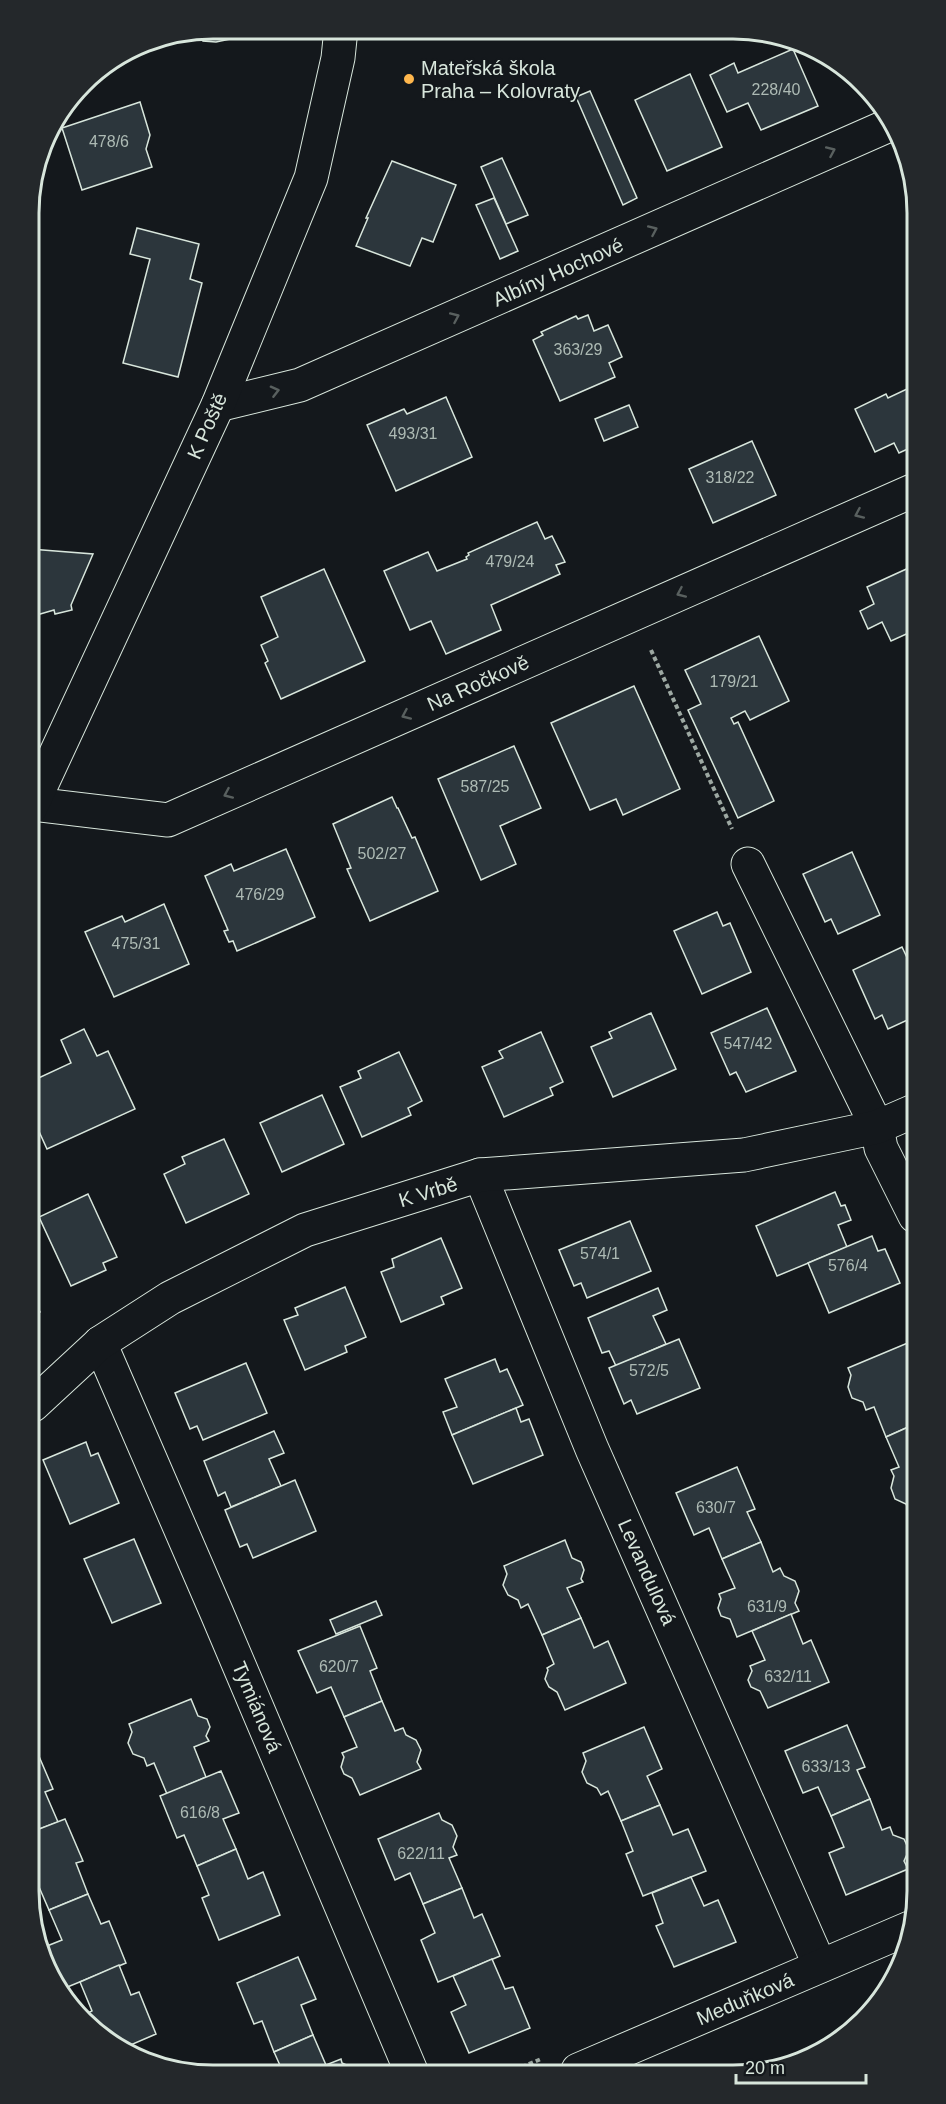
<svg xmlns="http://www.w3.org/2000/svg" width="946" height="2104" viewBox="0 0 946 2104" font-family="Helvetica,sans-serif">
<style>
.building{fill:#2c363c;stroke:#d8e6dc;stroke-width:1.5}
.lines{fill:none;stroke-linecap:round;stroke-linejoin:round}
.street-casing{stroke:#d8e6dc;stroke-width:35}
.path{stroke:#9da8a2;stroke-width:4;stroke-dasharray:4.5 3;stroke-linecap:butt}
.street{stroke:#14181c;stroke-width:33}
.oneway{stroke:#59605f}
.poi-dot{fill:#ffb74d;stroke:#14181c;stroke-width:2}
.labels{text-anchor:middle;stroke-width:4.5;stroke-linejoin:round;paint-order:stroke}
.number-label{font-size:16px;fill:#adbab4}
.poi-label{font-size:20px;fill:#d8e6dc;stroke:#14181c;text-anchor:start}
.street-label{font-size:20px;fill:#d8e6dc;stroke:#14181c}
.rim{fill:none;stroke:#d8e6dc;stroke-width:3}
</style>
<rect width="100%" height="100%" fill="#14181c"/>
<g class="building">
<polygon points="213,29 245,29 245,36 216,42 203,41 203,30"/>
<polygon points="793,49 818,106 761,130 748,103 727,112 710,75 734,63 738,73"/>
<polygon points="690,74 722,147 667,171 635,100"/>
<polygon points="590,91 637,198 623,205 576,97"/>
<polygon points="140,102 150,135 146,149 152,167 82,190 62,128"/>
<polygon points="502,158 528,215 506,224 481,167"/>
<polygon points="392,161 456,185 433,242 422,238 410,266 356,246 368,218 366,218"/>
<polygon points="494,198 518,251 500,259 476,205"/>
<polygon points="137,228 199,244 190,279 202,283 178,377 123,363 150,259 130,254"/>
<polygon points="588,315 594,331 608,325 622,357 609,363 615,377 560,401 533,340 543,335 541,332 576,316 578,319"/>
<polygon points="909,388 912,395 912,447 899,453 894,443 875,452 855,409 886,394 888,398"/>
<polygon points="446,397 472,457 396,491 367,425 404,409 407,414"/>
<polygon points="629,405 638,427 604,441 595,419"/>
<polygon points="752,441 776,495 713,523 689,469"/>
<polygon points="537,522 545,539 552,536 565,562 556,565 560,574 491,605 501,630 446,654 431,621 410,630 384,571 428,552 437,571 467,559 466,557 469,555 468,553"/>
<polygon points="30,549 93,554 71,605 72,610 55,614 54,610 30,617"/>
<polygon points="913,566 913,631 891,641 882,622 868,629 860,611 874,604 867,587"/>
<polygon points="324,569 365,661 281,699 265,663 268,661 261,645 278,637 261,597"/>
<polygon points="759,636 789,701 750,720 745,711 731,718 734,724 738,722 774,801 738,818 688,710 701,704 685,670"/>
<polygon points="634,686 680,789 623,815 616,799 590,810 551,723"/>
<polygon points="514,746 541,808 500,826 516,864 481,880 438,779"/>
<polygon points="392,797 397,808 398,808 412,838 415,837 438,891 370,921 347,869 351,868 333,824"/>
<polygon points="286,849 315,917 237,951 233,941 229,942 224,931 228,930 205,876 231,864 234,871"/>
<polygon points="852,852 880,915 838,934 831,919 825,922 803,874"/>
<polygon points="164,904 189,964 114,997 85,932 122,916 125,922"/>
<polygon points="717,912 723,926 730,923 751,972 702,994 674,931"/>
<polygon points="902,947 912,968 914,967 914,1017 888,1029 882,1015 875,1019 853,970"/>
<polygon points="767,1008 796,1071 746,1092 736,1072 730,1075 711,1033"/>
<polygon points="651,1013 676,1069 613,1097 591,1047 612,1038 609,1032"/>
<polygon points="84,1029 97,1056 108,1051 135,1109 47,1149 32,1116 32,1081 71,1063 61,1040"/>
<polygon points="541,1032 563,1082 550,1088 553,1095 504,1117 482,1067 503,1058 499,1051"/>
<polygon points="399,1052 422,1101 408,1108 411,1115 362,1137 340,1087 361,1078 358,1071"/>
<polygon points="322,1095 344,1144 282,1172 260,1123"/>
<polygon points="224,1139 249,1194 186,1223 164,1174 185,1164 182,1157"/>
<polygon points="835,1192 841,1206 845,1205 851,1220 838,1225 847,1247 777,1276 756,1226"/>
<polygon points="88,1194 117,1257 103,1263 106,1270 71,1286 39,1217"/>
<polygon points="630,1221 651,1271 587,1298 581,1283 574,1286 559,1250"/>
<polygon points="872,1236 878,1251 885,1249 900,1283 829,1313 808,1263"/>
<polygon points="441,1238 462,1288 441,1297 444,1304 401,1322 381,1272 394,1267 392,1259"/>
<polygon points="345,1287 366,1337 345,1346 347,1352 305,1370 284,1320 298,1315 295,1308"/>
<polygon points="658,1288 667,1310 653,1316 666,1344 616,1366 609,1351 602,1353 588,1318"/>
<polygon points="33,1297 40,1312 33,1316"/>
<polygon points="679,1339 700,1388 637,1414 631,1400 624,1404 609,1368"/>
<polygon points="910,1342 915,1356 915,1389 912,1390 915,1398 915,1424 886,1437 874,1407 866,1410 863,1402 852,1398 848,1387 851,1375 848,1368"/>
<polygon points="495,1359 500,1372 507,1369 523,1405 452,1435 443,1412 457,1407 445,1379"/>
<polygon points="246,1363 267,1413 203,1440 197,1426 190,1429 175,1393"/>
<polygon points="516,1408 521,1422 529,1419 543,1455 473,1484 452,1435"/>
<polygon points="915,1424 916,1509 909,1511 906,1504 895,1499 891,1488 894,1476 891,1470 899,1467 886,1437"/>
<polygon points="274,1431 284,1453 269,1459 281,1486 231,1507 225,1492 218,1496 204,1461"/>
<polygon points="86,1442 91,1456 98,1453 119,1503 70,1524 43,1460"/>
<polygon points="737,1467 755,1509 747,1512 761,1542 722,1559 709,1528 694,1535 676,1493"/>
<polygon points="295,1480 316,1531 253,1558 247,1544 240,1547 225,1510"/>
<polygon points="134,1539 161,1603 112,1623 84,1559"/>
<polygon points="565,1540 572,1558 581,1562 584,1570 581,1579 583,1582 567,1588 581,1618 542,1635 528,1604 521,1608 518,1600 508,1595 503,1585 507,1574 504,1566"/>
<polygon points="761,1542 773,1572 780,1568 784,1576 795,1581 799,1591 795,1603 799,1611 737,1637 730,1619 721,1616 718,1608 721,1599 719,1594 735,1588 722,1559"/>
<polygon points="376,1601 382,1615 336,1634 330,1620"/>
<polygon points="791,1614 803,1644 811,1640 829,1682 768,1708 760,1691 751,1687 748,1680 752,1671 750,1666 765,1660 752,1631"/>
<polygon points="581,1618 594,1648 608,1641 626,1683 565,1710 557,1692 549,1687 545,1679 548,1670 547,1668 554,1664 542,1635"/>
<polygon points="360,1626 377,1668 370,1671 382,1701 344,1717 331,1687 317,1693 298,1651"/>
<polygon points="191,1699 198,1716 207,1719 210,1727 206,1736 209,1741 194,1747 206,1777 167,1794 154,1763 147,1766 144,1758 133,1754 128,1743 132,1732 129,1724"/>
<polygon points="382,1701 395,1731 403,1728 406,1735 416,1740 421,1750 417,1762 421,1769 360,1795 352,1778 344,1774 341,1767 344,1757 342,1753 357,1747 344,1717"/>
<polygon points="847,1725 865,1767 857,1770 870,1799 831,1816 818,1787 803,1793 785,1751"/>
<polygon points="644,1727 662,1769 647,1776 660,1805 621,1821 608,1791 601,1795 597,1788 587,1783 582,1772 586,1761 583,1753"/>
<polygon points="35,1747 53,1789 45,1792 58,1822 34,1831"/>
<polygon points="221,1771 239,1813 223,1819 236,1849 197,1866 184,1835 177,1838 160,1796"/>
<polygon points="870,1799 882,1830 890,1827 893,1835 904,1839 909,1850 904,1861 908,1869 846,1895 829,1853 844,1847 831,1816"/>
<polygon points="660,1805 673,1835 688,1829 706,1871 643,1896 626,1854 633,1851 621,1821"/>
<polygon points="439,1813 442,1820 452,1825 457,1836 453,1847 457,1855 449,1858 462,1888 423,1904 410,1873 395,1880 378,1839"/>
<polygon points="65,1819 83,1861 76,1863 88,1894 49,1910 36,1880 35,1881 34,1831"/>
<polygon points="236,1849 248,1879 263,1872 280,1915 219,1940 202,1898 209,1895 197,1866"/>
<polygon points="691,1877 704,1906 718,1900 736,1942 674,1967 656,1926 663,1923 652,1893"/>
<polygon points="462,1888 474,1918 482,1914 500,1956 438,1982 421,1940 435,1933 423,1904"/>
<polygon points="88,1894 101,1924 109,1921 126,1963 65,1988 47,1946 62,1940 49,1910"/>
<polygon points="298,1957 316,1999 301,2005 313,2035 274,2052 262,2021 254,2024 237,1983"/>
<polygon points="492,1959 505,1989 513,1987 530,2028 469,2053 451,2012 466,2005 453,1976"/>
<polygon points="119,1965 131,1995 139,1992 156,2034 126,2047 91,2030 80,2017 92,2011 80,1982"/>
<polygon points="313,2035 326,2065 341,2059 342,2063 351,2067 353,2071 283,2072 274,2052"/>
<polygon points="827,2040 838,2042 811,2056 810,2054 815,2052 819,2043"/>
</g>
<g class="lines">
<g class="street-casing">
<g id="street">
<polyline points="218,405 300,385 894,123"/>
<polyline points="33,804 168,820 912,491"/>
<polyline points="31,807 218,405 311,178 338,58 341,29"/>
<polyline points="748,864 877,1127 881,1148 915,1216"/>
<polyline points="480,1175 592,1449 820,1966"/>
<polyline points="100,1343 216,1611 411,2071"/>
<polyline points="33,1405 100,1343 170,1298 305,1230 480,1175 744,1155 877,1127 914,1111"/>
<polyline points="578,2070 912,1927"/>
</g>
</g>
<g class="path">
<polyline points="651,650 732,829"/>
<polyline points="515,2070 541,2059"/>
</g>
<use href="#street" class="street"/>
</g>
<defs><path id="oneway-chevron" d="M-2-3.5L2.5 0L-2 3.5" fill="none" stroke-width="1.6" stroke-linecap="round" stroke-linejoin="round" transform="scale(1.5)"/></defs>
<g class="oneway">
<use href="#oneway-chevron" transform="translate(831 151) rotate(-24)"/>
<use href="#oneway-chevron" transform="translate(653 230) rotate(-24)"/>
<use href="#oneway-chevron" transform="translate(455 317) rotate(-24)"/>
<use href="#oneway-chevron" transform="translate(275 391) rotate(-14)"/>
<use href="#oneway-chevron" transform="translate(859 514) rotate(156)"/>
<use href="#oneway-chevron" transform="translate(681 593) rotate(156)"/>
<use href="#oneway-chevron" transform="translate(406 715) rotate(156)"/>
<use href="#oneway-chevron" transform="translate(228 794) rotate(156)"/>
</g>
<circle class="poi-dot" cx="409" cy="79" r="6"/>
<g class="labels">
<g class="number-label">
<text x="776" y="95">228/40</text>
<text x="109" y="147">478/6</text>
<text x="578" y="355">363/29</text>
<text x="413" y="439">493/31</text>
<text x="730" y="483">318/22</text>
<text x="510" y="567">479/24</text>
<text x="734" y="687">179/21</text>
<text x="485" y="792">587/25</text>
<text x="382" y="859">502/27</text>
<text x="260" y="900">476/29</text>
<text x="136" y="949">475/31</text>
<text x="748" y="1049">547/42</text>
<text x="600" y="1259">574/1</text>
<text x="848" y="1271">576/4</text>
<text x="649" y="1376">572/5</text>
<text x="716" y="1513">630/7</text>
<text x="767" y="1612">631/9</text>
<text x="339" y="1672">620/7</text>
<text x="788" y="1682">632/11</text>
<text x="826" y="1772">633/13</text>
<text x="200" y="1818">616/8</text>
<text x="421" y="1859">622/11</text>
</g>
<g class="poi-label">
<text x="421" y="75">Mateřská škola<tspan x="421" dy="23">Praha – Kolovraty</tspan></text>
</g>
<g class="street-label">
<text transform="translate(558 272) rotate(-24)" y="7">Albíny Hochové</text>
<text transform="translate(207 426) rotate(-66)" y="7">K Poště</text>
<text transform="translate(478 683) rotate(-24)" y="7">Na Ročkově</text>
<text transform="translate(428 1192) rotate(-17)" y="7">K Vrbě</text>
<text transform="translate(647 1572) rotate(66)" y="7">Levandulová</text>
<text transform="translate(257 1707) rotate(67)" y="7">Tymiánová</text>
<text transform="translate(745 1999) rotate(-23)" y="7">Meduňková</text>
</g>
</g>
<path d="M0 0H946V2104H0ZM213 39H733A174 174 0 0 1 907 213V1891A174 174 0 0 1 733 2065H213A174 174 0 0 1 39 1891V213A174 174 0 0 1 213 39Z" fill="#24282b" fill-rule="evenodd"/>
<path class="rim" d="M213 39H733A174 174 0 0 1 907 213V1891A174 174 0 0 1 733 2065H213A174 174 0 0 1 39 1891V213A174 174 0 0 1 213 39Z"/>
<path d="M736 2074v9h130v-9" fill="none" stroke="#d8e6dc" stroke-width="3"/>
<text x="745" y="2074" font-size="18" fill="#d8e6dc" stroke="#14181c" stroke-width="4.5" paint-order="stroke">20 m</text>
</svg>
